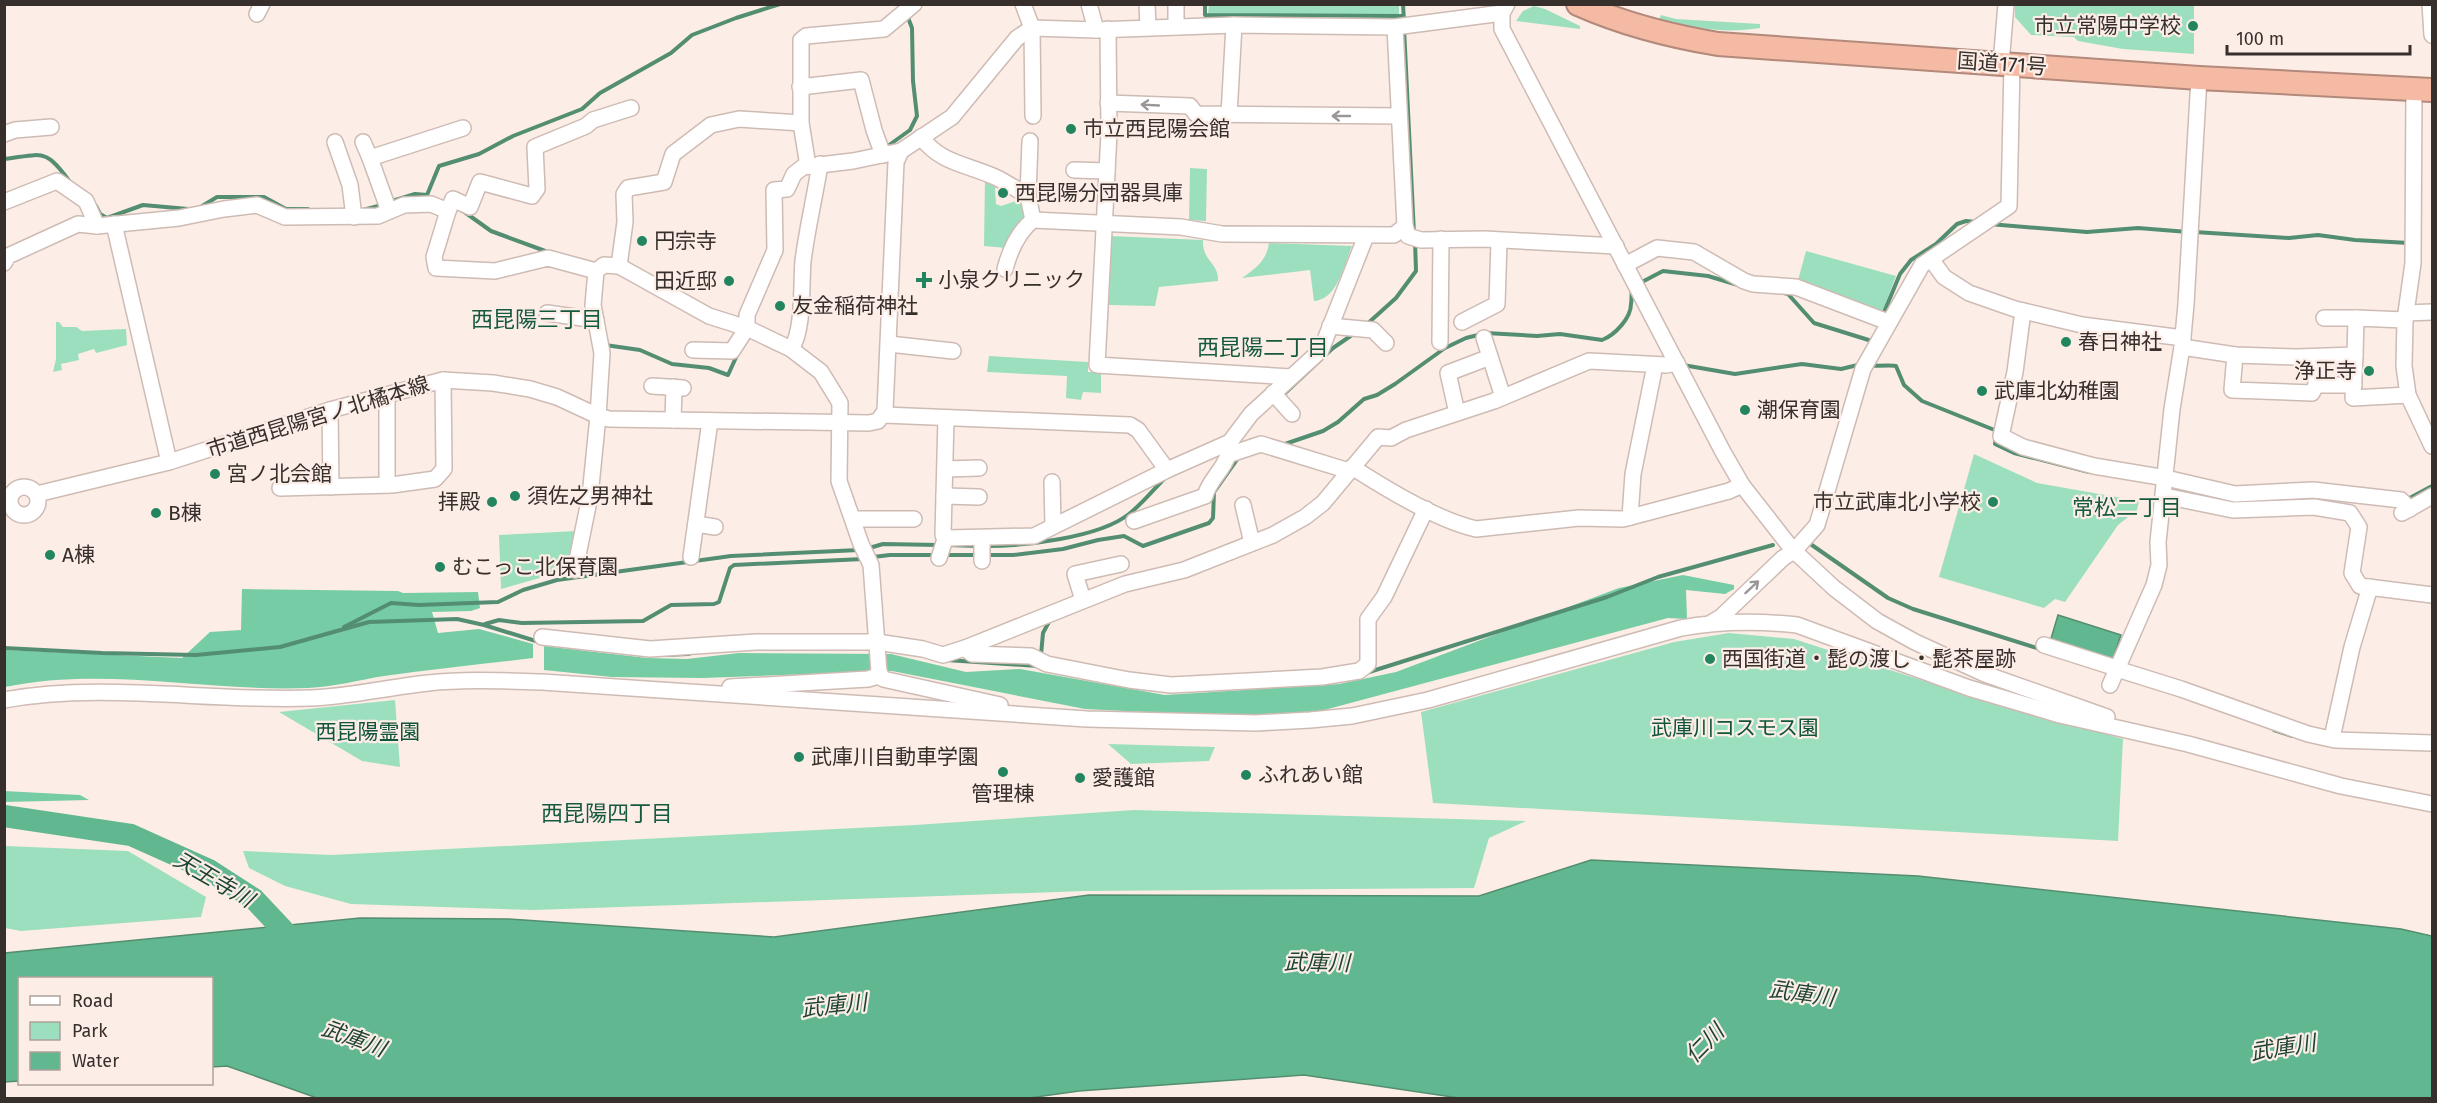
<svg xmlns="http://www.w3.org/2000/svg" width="2437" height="1103" viewBox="0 0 2437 1103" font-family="'Fira Sans','Noto Sans JP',sans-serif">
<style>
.green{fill:#9cdfbe}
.forest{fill:#76cca4}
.water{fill:#61b790;stroke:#548e72;stroke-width:1.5}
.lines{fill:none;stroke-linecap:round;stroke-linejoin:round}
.stream{stroke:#548e72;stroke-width:4}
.river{stroke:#61b790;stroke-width:22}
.minor-casing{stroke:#cebbb4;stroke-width:18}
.highway-casing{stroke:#b2897a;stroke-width:26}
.minor{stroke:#fff;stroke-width:15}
.highway{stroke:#f5baa4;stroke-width:22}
.oneway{stroke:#9a9796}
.poi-dot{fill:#22855f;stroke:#fdede7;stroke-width:2}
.labels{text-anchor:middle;stroke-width:4.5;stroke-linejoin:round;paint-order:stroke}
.poi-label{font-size:21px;fill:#362f2c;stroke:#fdede7;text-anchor:start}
.street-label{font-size:21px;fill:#362f2c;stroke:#fdede7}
.park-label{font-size:21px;fill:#10553b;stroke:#fdede7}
.neighbourhood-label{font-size:22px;fill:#15593e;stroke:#fdede7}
.water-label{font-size:22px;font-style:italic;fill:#1e4433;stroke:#fdede7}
</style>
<rect width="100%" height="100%" fill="#fdede7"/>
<g class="green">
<polygon points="1209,4 1399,4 1399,14 1208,14"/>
<polygon points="2015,5 2194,5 2194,54 2123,49 2078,41 2074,37 2031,35 2015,17"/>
<polygon points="1534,6 1545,9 1580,26 1580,29 1516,21 1523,11"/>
<path d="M1661,15L1676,19L1760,24V28C1724,34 1695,28 1659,19Z"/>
<polygon points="1190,168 1207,169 1206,221 1189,220"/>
<polygon points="985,177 1000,183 995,188 996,204 1001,206 1022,199 1029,215 1006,248 984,246"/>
<path d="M1111,236L1203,240C1202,262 1219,262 1218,281L1159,287L1155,306L1109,305Z"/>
<path d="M1269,243L1352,246C1344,265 1338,299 1314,301L1310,270L1242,278C1256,268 1267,260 1269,243Z"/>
<polygon points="1806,251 1896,276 1883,310 1879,313 1797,284"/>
<polygon points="56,322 59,322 63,327 76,327 82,331 126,329 127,345 96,353 94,349 78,354 79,360 61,364 62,370 53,372 56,359"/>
<polygon points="989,356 1088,362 1088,372 1101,372 1101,393 1083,392 1081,400 1066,398 1067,376 987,372"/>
<polygon points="1974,454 2037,483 2139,501 2137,510 2118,525 2065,602 2055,599 2044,608 1939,577"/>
<polygon points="577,531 575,550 568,570 501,589 499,535"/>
<polygon points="1729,633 1794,639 1974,697 2123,739 2118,841 1433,803 1421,712 1674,642"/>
<polygon points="395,700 400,767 362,761 279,712"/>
<polygon points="1108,744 1215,747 1209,761 1131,764"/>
<polygon points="1134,810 1526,821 1489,838 1474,888 1085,891 534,910 351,904 285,886 249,868 243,851 331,855 915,825"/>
<polygon points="5,846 128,851 206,897 201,917 21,931 5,928"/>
</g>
<g class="forest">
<polygon points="1683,575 1734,585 1734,589 1725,594 1686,590 1687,619 1668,618 1313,713 1261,718 1085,709 892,671 703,678 612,677 544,670 544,646 647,658 687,659 739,653 891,654 966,672 1020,669 1165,695 1339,684 1396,672 1619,588"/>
<path d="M242,589L398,591L403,593L478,592L480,608L471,611L432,612L438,633L479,629L533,644V658C483,664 434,669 384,676C359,680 333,687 308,688C208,692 104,666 5,687V650L182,658L210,632L241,630Z"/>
<polygon points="4,791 80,795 89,800 5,802"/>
</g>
<g class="water">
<polygon points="2058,615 2121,635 2112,662 2050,642"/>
<polygon points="1591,860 1918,876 2401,929 2432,936 2432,1098 1459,1098 1304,1075 1079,1091 1029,1098 317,1098 227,1066 212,1067 212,978 20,978 19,1081 5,1082 5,953 360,918 509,919 774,937 1089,895 1479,896"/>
</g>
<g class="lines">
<g class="stream">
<polyline points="1205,4 1205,15 1403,16"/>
<polyline points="1403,4 1404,21"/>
<polyline points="1404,28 1414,234"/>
<polyline points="885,148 910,130 917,116 913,81 912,28 907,15"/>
<path d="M4,159C44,154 45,148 70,182"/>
<polyline points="389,202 415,194 427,195 439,166 479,154 513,136 582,109 600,93 671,53 692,35 736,18 780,4"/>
<polyline points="96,206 100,214 107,218 143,205 188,209"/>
<polyline points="199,208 217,197 264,197 286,209 308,209"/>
<polyline points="363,210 382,205"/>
<polyline points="463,211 491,231 548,252"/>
<polyline points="1989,224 2087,232 2138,228 2188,232"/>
<polyline points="2195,232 2289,238 2318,235 2355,240 2409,243"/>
<polyline points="1640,283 1663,271 1708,276 1738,285"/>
<polyline points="1784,293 1788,294 1814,323 1875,342"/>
<polyline points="1882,317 1900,274 1911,260 1936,244 1957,224 1966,221 1976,222"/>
<polyline points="1366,325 1396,298 1416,271 1415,241"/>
<polyline points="605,345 640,350 672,364 709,368 728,375 738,353"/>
<polyline points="1683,365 1735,374 1802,364 1841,369 1862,364"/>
<path d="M1869,366C1873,366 1893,365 1896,366L1904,385L1922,401L1997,431L1995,444L2014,453L2089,472"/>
<polyline points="1282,396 1333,348 1355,333"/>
<path d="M1282,445L1323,431L1338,422L1364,399L1377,395L1395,384L1445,348L1466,338L1486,333L1537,336L1560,334L1602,340C1615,335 1631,318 1631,304C1632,299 1631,295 1632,290"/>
<polyline points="2406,500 2432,486"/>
<polyline points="1809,543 1888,598 1913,609 2040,649"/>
<polyline points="947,545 978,546"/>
<path d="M986,546C1023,546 1099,538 1129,514C1142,504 1153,490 1165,478"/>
<polyline points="866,549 883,544 939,545"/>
<polyline points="945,555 980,555"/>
<polyline points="987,555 1013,555 1063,549 1098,540 1124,536 1143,546 1209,523 1213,518 1214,492 1238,458"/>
<polyline points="873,557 890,555 935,555"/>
<polyline points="485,624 499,620 522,623 643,621 671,605 714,604 719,602 730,568 734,565 863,559"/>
<polyline points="344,627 391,603 419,605 498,602 523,590 557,580 731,556 859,550"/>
<polyline points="4,648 102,653 196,655 280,647 369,622 457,619 484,625 539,642"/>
<polyline points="843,649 868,649"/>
<polyline points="660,655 689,654"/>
<polyline points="1041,655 1043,633 1050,620"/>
<polyline points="946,660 1038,666"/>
<polyline points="1366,673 1607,597 1658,577 1773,545"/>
<polyline points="2274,730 2292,736"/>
</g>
<polyline class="river" points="4,816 131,835 209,870 254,899 300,948"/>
<g class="minor-casing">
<g id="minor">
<polyline points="1023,4 1032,28 1033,116"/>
<polyline points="1089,4 1096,30"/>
<polyline points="1147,4 1148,27"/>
<polyline points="1176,4 1176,27"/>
<polyline points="1507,4 1502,13 1502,29 1723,452 1742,485 1792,549 1834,588 1877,621 1915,642 1985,674 2107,717"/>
<polyline points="2430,4 2432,35"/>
<polyline points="257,14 262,4"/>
<polyline points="1108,29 1109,133 1097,365 1291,377"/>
<polyline points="2001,64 2006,4"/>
<polyline points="800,87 861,80 874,130 883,155"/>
<polyline points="2414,90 2413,263 2405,320 2404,366 2408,395 2432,446"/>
<polyline points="1108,103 1190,106 1196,114 1399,116"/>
<polyline points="1229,115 1234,25"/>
<polyline points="4,134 15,130 51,127"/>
<path d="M921,137C941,164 967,164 995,177C1006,182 1017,190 1028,196"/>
<polyline points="335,142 350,185 354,217"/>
<polyline points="363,142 370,158"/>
<polyline points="808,166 801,123 801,40 806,36 884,29 914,4"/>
<polyline points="1074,170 1107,171"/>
<polyline points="4,202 57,181 86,201 97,226"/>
<polyline points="389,211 370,158 463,128"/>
<polyline points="448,211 453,199 470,207 480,182 532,196 537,189 535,147 586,126 593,120 631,108"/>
<polyline points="1033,220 1181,227 1222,234 1394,235 1405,226 1395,27"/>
<polyline points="114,224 169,462"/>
<polyline points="1405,226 1408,236 1421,240 1484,239 1616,246"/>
<polyline points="1931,259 1944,277 1969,293 2015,309 2082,325 2183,338"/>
<polyline points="4,263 8,256 78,224 97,226 179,218 224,209 257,205 285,217 378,216 404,205 431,204 448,211 434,257 436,268 495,271 548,258 596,271"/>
<polyline points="1625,265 1657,248 1694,252 1744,281 1753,284 1796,287 1888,322"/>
<polyline points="619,266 625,222 624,194 628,188 664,182 673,154 711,125 739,119 801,123"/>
<path d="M1005,269C1010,250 1018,232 1033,220L1028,196L1030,141"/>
<polyline points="2023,311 2015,372 2001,436 2023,447 2094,466 2166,478 2235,494 2313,490 2401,500 2410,509"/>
<polyline points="547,313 596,320"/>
<polyline points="2406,313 2432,312"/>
<polyline points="2324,318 2356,318"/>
<polyline points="1462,322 1497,304 1499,241"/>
<polyline points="1330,326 1373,330 1386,343"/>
<polyline points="1484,338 1503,397"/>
<polyline points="1440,342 1441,239"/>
<polyline points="889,344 953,351"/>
<polyline points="2182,347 2235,355 2297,357 2355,355 2356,318 2405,320"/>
<path d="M791,349C804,331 801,284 803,261C807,229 815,196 820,164"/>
<polyline points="693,350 732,351 747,328 747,315 775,250 774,190 787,189 794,174 803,167 853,161 901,151 952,117 1017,38 1032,28 1096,30 1234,25 1395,27 1502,13"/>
<polyline points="2235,355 2232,390 2312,393 2316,385 2315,357"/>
<polyline points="2355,355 2353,398 2408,395"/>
<polyline points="2316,385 2354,385"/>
<polyline points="652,386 683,388"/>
<polyline points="1273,393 1292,414"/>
<polyline points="387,395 387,485"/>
<polyline points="330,410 331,487"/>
<polyline points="1457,413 1448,373 1490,357"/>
<polyline points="884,415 1130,425 1138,430 1167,470 1230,442 1251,414 1321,350 1366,236"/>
<polyline points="946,418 943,535 948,538 1034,536 1167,470"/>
<polyline points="673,420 674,387"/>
<path d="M1352,467C1386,489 1437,520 1476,529L1579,518L1623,519L1729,491L1742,485"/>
<polyline points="945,469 979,468"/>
<polyline points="1052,482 1053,526"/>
<circle cx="24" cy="501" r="14"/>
<polyline points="280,488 392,485 435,479 444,469 443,380"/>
<polyline points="37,494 169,462 330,410 443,380 493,383 530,389 557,397 598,416 609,419 869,423 878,421 885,411 896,162 901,151"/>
<polyline points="944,496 979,497"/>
<polyline points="2165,496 2233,510 2314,507 2350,513 2359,527 2352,573 2360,586 2432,595"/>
<polyline points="1243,505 1252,543"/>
<polyline points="2402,513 2432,496"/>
<polyline points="1630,517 1633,474 1655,365"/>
<polyline points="853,519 914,519"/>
<path d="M1134,521L1205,496C1209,480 1223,471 1228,455L1261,444L1349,471"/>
<polyline points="696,524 715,527"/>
<polyline points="691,557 710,421"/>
<polyline points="939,558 946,536"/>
<polyline points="982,561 982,538"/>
<polyline points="575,570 590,496 598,416 602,353 593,305 596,271 604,265 619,266 709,316 747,328 791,349 821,372 840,403 839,481 861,544 871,565 879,672"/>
<polyline points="1083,600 1075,574 1121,564"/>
<polyline points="1711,623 1721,617 1783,558 1794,551 1817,525 1863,369 1922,265 2009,206 2012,65"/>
<polyline points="542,637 650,649 756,642 877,642 923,649 943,655 965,648 1125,584 1184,570 1273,535 1305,517 1323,503 1378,437 1391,438 1406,430 1494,401 1589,361 1666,365 1677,363"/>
<polyline points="2044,645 2113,667 2117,669 2181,689 2308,734 2335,740 2432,743"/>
<polyline points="965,648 972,654 1031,656 1047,664 1129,680 1171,685 1322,677 1359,671 1368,664 1368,619 1384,597 1426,509"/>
<polyline points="2110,685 2154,585 2159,565 2158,542 2172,409 2182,347 2186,304 2199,78"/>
<polyline points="730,687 868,679 875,677 879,672 883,679 1000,705"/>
<path d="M4,700C106,682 208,702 310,698C349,697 389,687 428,683C466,679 504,681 542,682L1087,719L1256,723L1310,720L1352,716L1428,700L1681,628C1719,621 1759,621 1797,625L1969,688L2060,715L2188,744L2341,786L2432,804"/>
<polyline points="2332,738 2352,647 2370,587"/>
</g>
</g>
<g class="highway-casing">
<path id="highway" d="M1578,4C1623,24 1670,36 1718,44L2199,78L2432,90"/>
</g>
<use href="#minor" class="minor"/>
<use href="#highway" class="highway"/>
</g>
<defs><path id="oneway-shaft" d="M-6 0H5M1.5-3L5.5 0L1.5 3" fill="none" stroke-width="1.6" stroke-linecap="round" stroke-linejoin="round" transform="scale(1.5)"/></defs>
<g class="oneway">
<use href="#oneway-shaft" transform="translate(1150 105) rotate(-177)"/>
<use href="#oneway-shaft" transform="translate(1341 116) rotate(-180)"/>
<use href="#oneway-shaft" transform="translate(1752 587) rotate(-43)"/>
</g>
<g class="poi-dot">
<circle cx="2193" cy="26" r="6"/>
<circle cx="1071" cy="129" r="6"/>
<circle cx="1003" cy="193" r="6"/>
<circle cx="642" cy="241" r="6"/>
<path d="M921 271h6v6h6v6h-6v6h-6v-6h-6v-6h6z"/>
<circle cx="729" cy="281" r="6"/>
<circle cx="780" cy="306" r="6"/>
<circle cx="2066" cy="342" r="6"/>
<circle cx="2369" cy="371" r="6"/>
<circle cx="1982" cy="391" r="6"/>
<circle cx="1745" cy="410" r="6"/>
<circle cx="215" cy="474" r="6"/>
<circle cx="515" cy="496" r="6"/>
<circle cx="492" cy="502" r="6"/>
<circle cx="1993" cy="502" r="6"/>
<circle cx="156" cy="513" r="6"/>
<circle cx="50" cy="555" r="6"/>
<circle cx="440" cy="567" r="6"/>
<circle cx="1710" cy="659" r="6"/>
<circle cx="799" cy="757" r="6"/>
<circle cx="1003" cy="772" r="6"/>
<circle cx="1246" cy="775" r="6"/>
<circle cx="1080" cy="778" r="6"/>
</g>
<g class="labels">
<g class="poi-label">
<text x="2181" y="33" text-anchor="end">市立常陽中学校</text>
<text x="1083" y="136">市立西昆陽会館</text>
<text x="1015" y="200">西昆陽分団器具庫</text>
<text x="654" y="248">円宗寺</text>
<text x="938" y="287">小泉クリニック</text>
<text x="717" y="288" text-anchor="end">田近邸</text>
<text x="792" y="313">友金稲荷神社</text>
<text x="2078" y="349">春日神社</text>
<text x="2357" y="378" text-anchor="end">浄正寺</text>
<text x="1994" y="398">武庫北幼稚園</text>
<text x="1757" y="417">潮保育園</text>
<text x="227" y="481">宮ノ北会館</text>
<text x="527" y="503">須佐之男神社</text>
<text x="480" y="509" text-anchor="end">拝殿</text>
<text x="1981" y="509" text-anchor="end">市立武庫北小学校</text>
<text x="168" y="520">B棟</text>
<text x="62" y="562">A棟</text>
<text x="452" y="574">むこっこ北保育園</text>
<text x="1722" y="666">西国街道・髭の渡し・髭茶屋跡</text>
<text x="811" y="764">武庫川自動車学園</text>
<text x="1258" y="782">ふれあい館</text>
<text x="1092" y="785">愛護館</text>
<text x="1003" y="801" text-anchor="middle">管理棟</text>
</g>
<g class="street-label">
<text transform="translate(2002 64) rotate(4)" y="7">国道171号</text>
<text transform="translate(318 417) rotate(-17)" y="7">市道西昆陽宮ノ北橘本線</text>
</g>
<g class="park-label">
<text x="1735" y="735">武庫川コスモス園</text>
<text x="368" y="739">西昆陽霊園</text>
</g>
<g class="neighbourhood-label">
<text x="537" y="327">西昆陽三丁目</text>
<text x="1263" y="355">西昆陽二丁目</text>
<text x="2127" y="515">常松二丁目</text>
<text x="607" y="821">西昆陽四丁目</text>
</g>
<g class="water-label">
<text transform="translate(214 879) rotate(30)" y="8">天王寺川</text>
<text transform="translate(1317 962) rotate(1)" y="8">武庫川</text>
<text transform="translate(1802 993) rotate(8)" y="8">武庫川</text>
<text transform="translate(834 1005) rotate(-6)" y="8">武庫川</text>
<text transform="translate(354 1038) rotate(20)" y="8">武庫川</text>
<text transform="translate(1704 1043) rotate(-45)" y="8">仁川</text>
<text transform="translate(2283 1047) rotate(-9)" y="8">武庫川</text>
</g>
</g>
<rect width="2437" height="1103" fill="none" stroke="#362f2c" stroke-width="12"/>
<rect x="18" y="977" width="195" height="108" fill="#fdede7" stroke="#ada19c" stroke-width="1.5"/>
<rect x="30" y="996" width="30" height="9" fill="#ffffff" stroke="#ada19c" stroke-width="1.5"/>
<text x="72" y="1007" font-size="18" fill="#362f2c">Road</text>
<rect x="30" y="1022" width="30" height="18" fill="#9cdfbe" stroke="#ada19c" stroke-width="1.5"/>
<text x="72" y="1037" font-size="18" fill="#362f2c">Park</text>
<rect x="30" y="1052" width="30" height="18" fill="#61b790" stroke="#ada19c" stroke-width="1.5"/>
<text x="72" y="1067" font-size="18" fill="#362f2c">Water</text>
<path d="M2227 45v9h183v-9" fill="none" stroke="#362f2c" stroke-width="3"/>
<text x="2236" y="45" font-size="18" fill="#362f2c" stroke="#fdede7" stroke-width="4.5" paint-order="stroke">100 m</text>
</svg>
